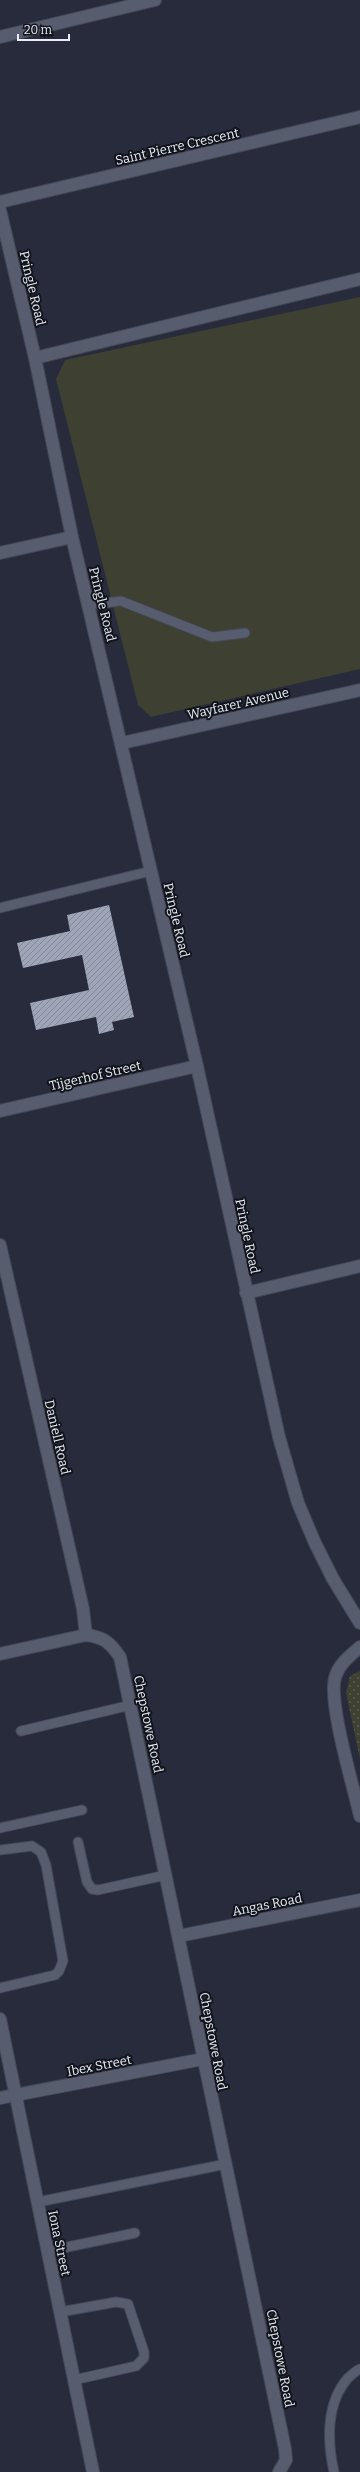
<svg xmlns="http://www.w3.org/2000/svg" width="360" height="2472" viewBox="0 0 360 2472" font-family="Bitter,serif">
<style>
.park{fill:url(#park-dots)}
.pitch{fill:#3e4131}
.building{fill:url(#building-hatch)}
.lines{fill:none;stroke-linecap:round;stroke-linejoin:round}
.lane-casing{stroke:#444755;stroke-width:11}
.street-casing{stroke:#444755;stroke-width:14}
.lane{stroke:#575c6e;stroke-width:9}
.street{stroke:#575c6e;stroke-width:12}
.labels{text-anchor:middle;stroke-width:4;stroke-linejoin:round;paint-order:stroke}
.street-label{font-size:13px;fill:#e9ecf7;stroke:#12141b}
</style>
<defs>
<pattern id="park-dots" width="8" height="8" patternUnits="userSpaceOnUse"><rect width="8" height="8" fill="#3e4131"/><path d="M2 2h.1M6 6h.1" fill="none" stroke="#5a5d50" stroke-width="1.8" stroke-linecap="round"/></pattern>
<pattern id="building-hatch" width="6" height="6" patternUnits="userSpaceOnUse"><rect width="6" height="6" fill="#9fa5b9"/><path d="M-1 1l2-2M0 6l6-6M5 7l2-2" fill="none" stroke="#848998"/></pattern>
</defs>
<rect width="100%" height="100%" fill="#272b3b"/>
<polygon class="park" points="360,1671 360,1759 346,1693 350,1676"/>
<polygon class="pitch" points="360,297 360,669 151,717 138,705 56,379 65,360"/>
<polygon class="building" points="109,905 134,1017 112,1022 114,1030 99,1034 96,1017 36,1030 30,1003 89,990 82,955 23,968 17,943 70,931 67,915"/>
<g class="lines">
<g class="lane-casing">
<g id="lane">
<polyline points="88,605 121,601 212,637 245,633"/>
<polyline points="0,908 151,871"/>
<polyline points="21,1731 131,1705"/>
<polyline points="0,1828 82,1810"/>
<polyline points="78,1842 87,1882 92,1889 98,1890 166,1875"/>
<polyline points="0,1850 32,1846 41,1852 46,1865 63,1961 59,1971 55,1975 0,1988"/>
<polyline points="38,2202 226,2164"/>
<polyline points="48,2251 135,2233"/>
<polyline points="60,2312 116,2302 128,2304 144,2352 144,2358 136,2366 74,2380"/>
<path d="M334,2472C327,2441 326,2403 348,2378C352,2375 355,2371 360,2369"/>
</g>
</g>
<g class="street-casing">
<g id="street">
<polyline points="0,37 155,0"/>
<polyline points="0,202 360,117"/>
<polyline points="0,210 35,358 72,537 197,1066 279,1437 298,1503 315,1543 333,1579 360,1623"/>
<polyline points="35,358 360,279"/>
<polyline points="0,553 72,537"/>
<polyline points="122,743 360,690"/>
<polyline points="0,1111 197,1066"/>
<polyline points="0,1245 83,1609 86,1635"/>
<polyline points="246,1293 360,1266"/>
<path d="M360,1647C351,1655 340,1663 336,1675C326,1697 354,1788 360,1816"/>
<path d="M0,1654L86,1635C103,1637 110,1642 120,1657L285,2449L286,2460L279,2472"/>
<polyline points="179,1936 360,1900"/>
<polyline points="0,2019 93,2472"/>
<polyline points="0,2098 203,2059"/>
</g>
</g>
<use href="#lane" class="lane"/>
<use href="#street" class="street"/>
</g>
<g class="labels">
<g class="street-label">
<text transform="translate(177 146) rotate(-13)" y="5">Saint Pierre Crescent</text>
<text transform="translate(33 288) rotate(77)" y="5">Pringle Road</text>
<text transform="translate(103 604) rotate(76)" y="5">Pringle Road</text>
<text transform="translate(238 703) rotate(-13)" y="5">Wayfarer Avenue</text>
<text transform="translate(177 920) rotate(77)" y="5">Pringle Road</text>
<text transform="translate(95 1075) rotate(-13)" y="5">Tijgerhof Street</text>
<text transform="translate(248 1236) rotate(78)" y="5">Pringle Road</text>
<text transform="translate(58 1437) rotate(77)" y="5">Daniell Road</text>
<text transform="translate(149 1724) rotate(78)" y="5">Chepstowe Road</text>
<text transform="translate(267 1904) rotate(-11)" y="5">Angas Road</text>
<text transform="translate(214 2041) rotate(79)" y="5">Chepstowe Road</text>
<text transform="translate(99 2065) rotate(-11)" y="5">Ibex Street</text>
<text transform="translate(60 2243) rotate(78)" y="5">Iona Street</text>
<text transform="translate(281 2358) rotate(79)" y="5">Chepstowe Road</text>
</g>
</g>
<path d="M18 34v6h51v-6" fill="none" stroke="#e9ecf7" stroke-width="2"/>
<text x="24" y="34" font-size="12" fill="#e9ecf7" stroke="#12141b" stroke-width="3" paint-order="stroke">20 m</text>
</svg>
